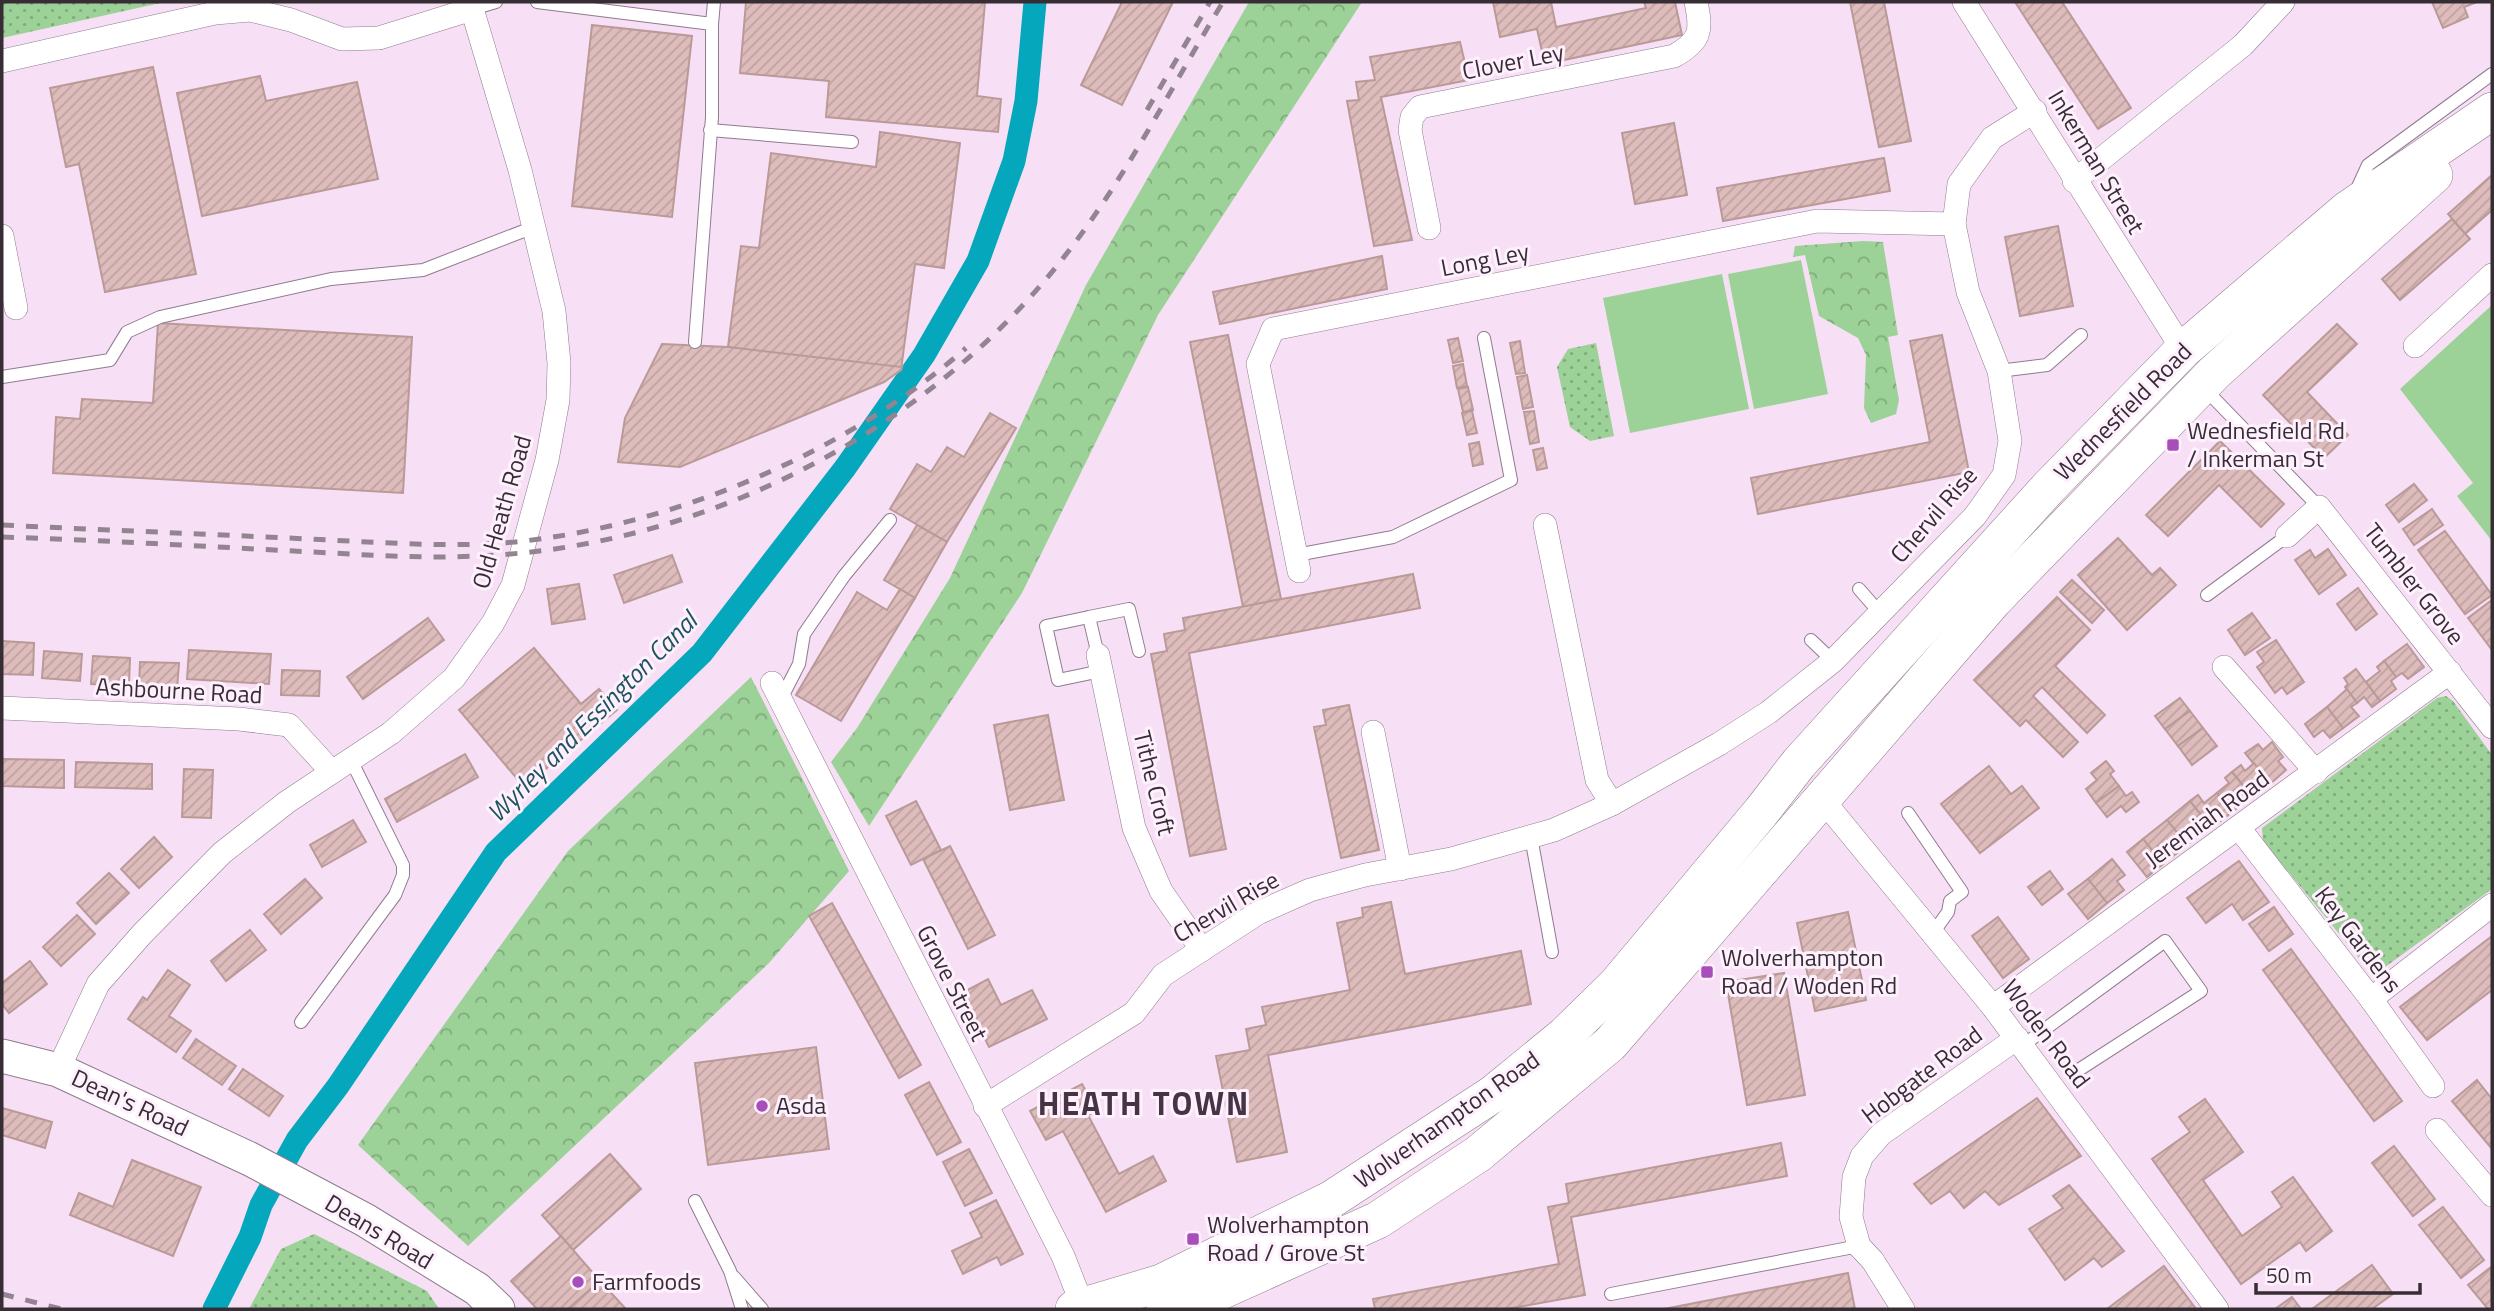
<svg xmlns="http://www.w3.org/2000/svg" width="2494" height="1311" viewBox="0 0 2494 1311" font-family="'Titillium Web',sans-serif">
<style>
.grass{fill:url(#grass-dots)}
.forest{fill:url(#forest-crowns)}
.garden{fill:#9cd197}
.lines{fill:none;stroke-linecap:round;stroke-linejoin:round}
.canal{stroke:#05a7bc;stroke-width:23}
.building{fill:url(#building-hatch);stroke:#ba9a99;stroke-width:2}
.lane-casing{stroke:#907b8e;stroke-width:14}
.street-casing{stroke:#907b8e;stroke-width:24}
.secondary-casing{stroke:#907b8e;stroke-width:35}
.primary-casing{stroke:#907b8e;stroke-width:38}
.lane{stroke:#fff;stroke-width:12}
.street{stroke:#fff;stroke-width:23}
.secondary{stroke:#fff;stroke-width:33}
.primary{stroke:#fff;stroke-width:37}
.rail{stroke:#938492;stroke-width:5;stroke-dasharray:12 12;stroke-linecap:butt}
.poi-dot{fill:#a74ebb;stroke:#fff0fe;stroke-width:2.5}
.labels{text-anchor:middle;stroke-width:6;stroke-linejoin:round;paint-order:stroke}
.street-label{font-size:24px;fill:#362d35;stroke:#fff0fe}
.poi-label{font-size:24px;fill:#362d35;stroke:#fff0fe;text-anchor:start}
.water-label{font-size:26px;font-style:italic;fill:#1d545d;stroke:#fff0fe}
.district-label{font-size:32px;font-weight:bold;letter-spacing:2px;fill:#463445;stroke:#fff0fe}
</style>
<defs>
<pattern id="grass-dots" width="8" height="8" patternUnits="userSpaceOnUse" patternTransform="scale(1.75)"><rect width="8" height="8" fill="#9cd197"/><path d="M2 2h.1M6 6h.1" fill="none" stroke="#80aa7c" stroke-width="1.8" stroke-linecap="round"/></pattern>
<pattern id="forest-crowns" width="20" height="18" patternUnits="userSpaceOnUse" patternTransform="scale(1.75)"><rect width="20" height="18" fill="#9cd197"/><path d="M2 6a3 3 0 1 1 6 0M12 15a3 3 0 1 1 6 0" fill="none" stroke="#80aa7c"/></pattern>
<pattern id="building-hatch" width="6" height="6" patternUnits="userSpaceOnUse" patternTransform="scale(1.75)"><rect width="6" height="6" fill="#ddbcbb"/><path d="M-1 1l2-2M0 6l6-6M5 7l2-2" fill="none" stroke="#bea2a1"/></pattern>
</defs>
<rect width="100%" height="100%" fill="#f7e0f5"/>
<g class="grass">
<polygon points="2,2 165,2 2,38"/>
<polygon points="1596,343 1614,436 1590,441 1570,427 1557,367 1568,349"/>
<polygon points="2446,696 2453,701 2492,755 2492,889 2381,970 2368,969 2263,841 2262,828 2437,698"/>
<polygon points="314,1234 427,1291 439,1309 249,1309 281,1249"/>
</g>
<g class="forest">
<polygon points="1249,2 1362,2 1158,315 1022,593 869,826 831,762 857,728 950,578 1086,285"/>
<polygon points="1863,241 1883,242 1898,335 1888,337 1899,400 1896,414 1871,423 1864,408 1866,355 1858,338 1819,316 1805,255 1793,257 1795,246"/>
<polygon points="751,677 849,871 769,963 468,1246 358,1145 568,851"/>
</g>
<g class="garden">
<polygon points="1801,260 1828,394 1754,409 1728,274"/>
<polygon points="1722,274 1749,409 1630,433 1603,298"/>
<polygon points="2492,305 2492,541 2457,496 2473,483 2400,389"/>
</g>
<g class="lines">
<polyline class="canal" points="214,1309 250,1237 261,1205 297,1140 338,1086 496,852 702,653 845,468 924,355 978,261 1014,161 1026,101 1035,2"/>
</g>
<g class="building">
<polygon points="746,2 985,2 977,96 1001,99 998,132 826,117 829,81 740,73"/>
<polygon points="1122,2 1173,2 1122,105 1081,85"/>
<polygon points="1493,2 1551,2 1556,27 1646,8 1644,2 1675,2 1682,35 1564,60 1562,52 1543,56 1537,29 1500,37"/>
<polygon points="1850,2 1884,2 1911,141 1879,147"/>
<polygon points="2015,2 2062,2 2131,108 2098,129"/>
<polygon points="2432,2 2477,2 2464,7 2468,17 2443,28"/>
<polygon points="592,25 692,36 672,217 572,206"/>
<polygon points="1460,42 1469,80 1381,97 1412,240 1374,246 1347,101 1359,100 1356,82 1375,80 1370,57"/>
<polygon points="153,67 196,274 105,292 79,164 66,167 50,88"/>
<polygon points="260,76 266,101 357,82 378,179 202,216 177,93"/>
<polygon points="1674,123 1687,195 1635,204 1622,133"/>
<polygon points="880,132 960,143 944,268 915,264 901,370 728,347 741,246 759,248 771,153 876,167"/>
<polygon points="1884,158 1890,191 1723,221 1717,188"/>
<polygon points="2492,175 2492,210 2465,234 2448,214"/>
<polygon points="2452,219 2470,239 2400,300 2382,279"/>
<polygon points="2058,226 2073,306 2020,316 2005,237"/>
<polygon points="1382,256 1387,289 1220,324 1213,292"/>
<polygon points="158,323 412,337 403,493 53,473 56,417 80,419 82,399 153,403"/>
<polygon points="2337,324 2357,344 2307,392 2348,435 2324,458 2263,395"/>
<polygon points="1228,335 1281,599 1243,607 1190,342"/>
<polygon points="1942,335 1969,472 1758,514 1751,478 1930,442 1910,341"/>
<polygon points="1458,338 1463,361 1453,363 1448,340"/>
<polygon points="1520,341 1525,373 1516,374 1510,343"/>
<polygon points="662,344 728,347 902,367 901,370 884,382 680,467 618,462 625,418"/>
<polygon points="1463,364 1467,386 1457,388 1453,366"/>
<polygon points="1527,375 1533,407 1523,409 1517,377"/>
<polygon points="1468,387 1473,410 1463,412 1458,389"/>
<polygon points="1472,411 1477,433 1467,435 1462,413"/>
<polygon points="1534,411 1539,442 1530,444 1524,412"/>
<polygon points="990,413 1016,428 947,542 890,509 917,464 931,472 947,447 964,457"/>
<polygon points="2220,441 2284,504 2261,527 2219,485 2168,536 2146,515"/>
<polygon points="1479,442 1483,464 1473,466 1469,444"/>
<polygon points="1543,448 1547,468 1537,470 1533,450"/>
<polygon points="2414,484 2427,500 2399,522 2386,505"/>
<polygon points="2432,509 2443,525 2414,545 2403,529"/>
<polygon points="917,525 947,542 915,598 884,580"/>
<polygon points="2445,531 2492,595 2465,614 2418,550"/>
<polygon points="2118,538 2152,575 2160,568 2176,585 2127,630 2078,575"/>
<polygon points="2328,549 2346,575 2319,594 2295,560 2310,550 2315,558"/>
<polygon points="672,555 682,582 624,603 614,575"/>
<polygon points="1413,574 1420,608 1189,653 1226,849 1190,856 1151,654 1167,651 1164,634 1185,630 1183,618"/>
<polygon points="2072,580 2104,610 2092,623 2060,592"/>
<polygon points="579,584 585,619 552,624 547,589"/>
<polygon points="2358,588 2377,614 2356,630 2337,604"/>
<polygon points="900,589 915,598 841,721 796,695 857,592 887,610"/>
<polygon points="2057,597 2090,630 2055,666 2105,715 2087,733 2042,687 2033,696 2078,742 2063,757 2026,720 2020,726 1974,680"/>
<polygon points="2492,600 2492,650 2468,618"/>
<polygon points="2252,613 2270,638 2245,655 2228,630"/>
<polygon points="428,618 444,640 363,699 347,677"/>
<polygon points="2276,640 2304,682 2287,694 2282,687 2275,693 2257,667 2264,662 2257,652"/>
<polygon points="2,641 34,643 33,675 2,674"/>
<polygon points="2407,644 2424,667 2408,679 2402,673 2396,677 2384,661"/>
<polygon points="534,648 581,704 599,689 617,710 524,787 459,710"/>
<polygon points="189,650 271,654 269,684 187,679"/>
<polygon points="44,651 82,654 80,681 42,678"/>
<polygon points="93,656 130,658 129,686 91,684"/>
<polygon points="2384,661 2396,677 2391,681 2396,689 2380,701 2366,682 2380,671 2377,667"/>
<polygon points="140,662 179,663 177,689 139,687"/>
<polygon points="2356,669 2380,701 2372,707 2364,697 2357,703 2345,687 2348,684 2344,678"/>
<polygon points="282,670 320,671 319,696 281,695"/>
<polygon points="2347,689 2357,703 2351,707 2359,716 2343,728 2327,707"/>
<polygon points="2180,698 2190,711 2165,729 2155,716"/>
<polygon points="1349,705 1379,850 1341,858 1314,727 1326,725 1323,710"/>
<polygon points="2327,707 2343,728 2330,738 2323,730 2314,737 2305,724"/>
<polygon points="2190,711 2203,728 2178,746 2165,729"/>
<polygon points="1048,715 1064,800 1010,810 994,725"/>
<polygon points="2203,728 2217,746 2192,765 2178,746"/>
<polygon points="2272,742 2283,757 2278,761 2286,770 2270,784 2245,753 2258,744 2263,750"/>
<polygon points="465,754 478,777 397,822 385,799"/>
<polygon points="2,759 64,760 64,788 2,786"/>
<polygon points="2106,761 2114,771 2110,774 2119,786 2096,803 2086,789 2097,780 2091,773"/>
<polygon points="76,762 152,764 152,789 75,787"/>
<polygon points="2254,763 2270,784 2260,791 2254,783 2246,789 2232,772 2241,765 2245,771"/>
<polygon points="1989,766 2011,794 2022,786 2039,808 1980,853 1941,804"/>
<polygon points="184,769 213,770 211,818 182,817"/>
<polygon points="2232,772 2246,789 2241,793 2247,800 2232,812 2217,793 2229,783 2225,778"/>
<polygon points="2119,786 2126,796 2132,792 2139,802 2126,812 2121,806 2107,817 2096,803"/>
<polygon points="2217,793 2232,812 2218,823 2211,814 2204,819 2190,801 2198,795 2204,803"/>
<polygon points="916,801 941,850 911,865 886,816"/>
<polygon points="2190,801 2204,819 2200,823 2206,830 2187,845 2167,820"/>
<polygon points="353,820 366,842 322,867 310,845"/>
<polygon points="2167,820 2187,845 2172,857 2165,848 2156,855 2143,839"/>
<polygon points="154,837 172,857 139,888 121,869"/>
<polygon points="2143,839 2163,864 2147,877 2127,852"/>
<polygon points="950,846 995,935 968,949 923,859"/>
<polygon points="2112,859 2125,875 2117,881 2124,890 2107,903 2088,879"/>
<polygon points="2239,861 2269,902 2243,920 2232,904 2206,923 2187,898"/>
<polygon points="2050,871 2063,889 2042,905 2028,887"/>
<polygon points="109,873 129,893 96,924 77,903"/>
<polygon points="305,879 322,898 281,934 264,914"/>
<polygon points="2088,879 2107,903 2088,919 2068,894"/>
<polygon points="1391,902 1405,974 1521,951 1531,1004 1268,1055 1287,1152 1237,1162 1216,1056 1250,1050 1246,1029 1266,1025 1262,1007 1350,990 1337,923 1363,917 1362,908"/>
<polygon points="832,903 921,1065 899,1078 809,916"/>
<polygon points="2274,907 2293,934 2269,951 2249,924"/>
<polygon points="1848,912 1866,1000 1815,1011 1797,923"/>
<polygon points="77,915 95,934 61,966 43,947"/>
<polygon points="1998,917 2029,959 2003,978 1972,936"/>
<polygon points="250,930 266,950 226,981 211,961"/>
<polygon points="2492,936 2492,990 2427,1040 2400,1007"/>
<polygon points="2291,949 2402,1101 2374,1121 2263,970"/>
<polygon points="30,961 47,984 9,1013 2,1004 2,983"/>
<polygon points="168,970 190,985 169,1016 191,1031 176,1052 128,1019 143,997 147,1000"/>
<polygon points="1784,973 1805,1095 1747,1105 1726,982"/>
<polygon points="988,979 1001,1005 1032,990 1047,1019 989,1047 962,993"/>
<polygon points="196,1039 236,1066 222,1085 183,1058"/>
<polygon points="816,1047 829,1149 708,1165 695,1063"/>
<polygon points="243,1069 283,1096 269,1116 229,1089"/>
<polygon points="2477,1080 2492,1099 2492,1149 2452,1101"/>
<polygon points="929,1082 961,1142 937,1155 905,1095"/>
<polygon points="1082,1084 1097,1111 1088,1115 1119,1174 1153,1156 1166,1181 1106,1212 1063,1131 1046,1140 1030,1111"/>
<polygon points="2037,1098 2081,1156 1999,1205 1985,1191 1964,1208 1950,1191 1931,1204 1914,1184"/>
<polygon points="2205,1099 2243,1152 2203,1180 2242,1236 2282,1207 2272,1192 2293,1177 2332,1231 2306,1251 2300,1242 2241,1284 2152,1159 2190,1132 2179,1117"/>
<polygon points="2,1108 52,1122 45,1148 2,1135"/>
<polygon points="1781,1143 1787,1176 1571,1217 1585,1295 1507,1309 1375,1309 1373,1299 1559,1264 1548,1207 1569,1203 1566,1184"/>
<polygon points="2394,1146 2435,1199 2413,1216 2372,1163"/>
<polygon points="969,1149 992,1193 965,1206 943,1162"/>
<polygon points="610,1154 641,1189 573,1250 542,1215"/>
<polygon points="132,1160 201,1187 173,1256 70,1215 79,1193 113,1207"/>
<polygon points="2069,1185 2124,1251 2102,1267 2094,1258 2065,1280 2029,1229 2063,1208 2053,1196"/>
<polygon points="996,1200 1023,1254 1001,1265 997,1257 963,1274 952,1251 982,1237 970,1213"/>
<polygon points="2443,1207 2484,1260 2461,1278 2419,1225"/>
<polygon points="561,1236 600,1281 568,1309 537,1309 511,1281"/>
<polygon points="2372,1265 2393,1294 2372,1309 2312,1309"/>
<polygon points="2164,1266 2196,1309 2107,1309"/>
<polygon points="2491,1267 2492,1309 2488,1309 2468,1285"/>
<polygon points="1848,1273 1855,1309 1664,1309 1828,1277"/>
<polygon points="600,1281 626,1309 568,1309"/>
<polygon points="2292,1297 2301,1309 2275,1309"/>
</g>
<g class="lines">
<g class="lane-casing">
<g id="lane">
<polyline points="537,2 712,24 712,117 695,342"/>
<polyline points="472,9 496,2"/>
<polyline points="712,24 714,2"/>
<polyline points="710,130 852,142"/>
<polyline points="2356,191 2368,165 2492,74"/>
<polyline points="1999,371 2047,365 2081,335"/>
<polyline points="2,377 110,360 127,332 160,317 331,279 423,270 534,227"/>
<polyline points="2203,387 2319,507"/>
<polyline points="1296,555 1393,537 1511,480 1484,338"/>
<polyline points="1859,589 1880,613"/>
<polyline points="2207,595 2287,536"/>
<polyline points="1089,617 1046,626 1058,680 1101,671"/>
<polyline points="1811,640 1833,661"/>
<polyline points="1098,655 1089,617 1129,609 1139,651"/>
<polyline points="781,699 799,664 804,634 844,576 890,520"/>
<polyline points="1908,813 1962,892 1950,901 1948,912 1933,933"/>
<polyline points="1531,837 1552,952"/>
<polyline points="301,1022 395,895 403,875 403,865 351,760"/>
<polyline points="2022,1046 2165,941 2201,991 2077,1071"/>
<polyline points="695,1201 730,1271 742,1309"/>
<polyline points="734,1277 762,1309"/>
<polyline points="1611,1294 1859,1246"/>
</g>
</g>
<g class="street-casing">
<g id="street">
<polyline points="1964,2 2183,350"/>
<polyline points="2,61 215,13 250,10 291,20 342,39 379,38 472,9"/>
<polyline points="2074,181 2243,45 2283,2"/>
<path d="M1429,228L1410,130L1412,117L1420,107L1674,56C1701,41 1702,31 1696,2"/>
<polyline points="2,236 16,308"/>
<polyline points="2415,346 2492,275"/>
<polyline points="1545,525 1597,780 1612,804"/>
<polyline points="2287,536 2319,507 2492,727"/>
<polyline points="1299,571 1258,364 1273,329 1817,221 1954,224"/>
<polyline points="1098,655 1134,828 1161,891 1202,950"/>
<polyline points="2224,667 2316,772"/>
<polyline points="772,683 1063,1256 1083,1307"/>
<polyline points="2,708 239,719 289,725 332,772"/>
<polyline points="1373,732 1400,869"/>
<polyline points="1822,799 1993,1007 2217,1309"/>
<polyline points="2239,828 2371,999 2433,1086"/>
<polyline points="2371,999 2492,905"/>
<polyline points="1993,1007 2450,672"/>
<polyline points="58,1070 98,984 142,934 222,853 287,802 391,733 454,678 493,623 513,585 547,460 558,400 559,363 554,311 520,170 470,2"/>
<polyline points="985,1106 1134,1013 1163,975 1258,913 1310,890 1365,875 1451,859 1554,830 1612,804 1719,744 1769,712 1833,661 1975,516 2004,475 2010,441 1999,371 1968,292 1954,224 1959,184 1992,138 2035,111"/>
<polyline points="2437,1130 2492,1195"/>
<polyline points="1903,1309 1873,1261 1859,1246 1851,1217 1854,1177 1862,1156 1881,1134 2017,1038"/>
</g>
</g>
<g class="secondary-casing">
<polyline id="secondary" points="2,1056 58,1070 250,1159 365,1220 477,1289 498,1309"/>
</g>
<g class="primary-casing">
<g id="primary">
<polyline points="1074,1309 1161,1283 1332,1199 1493,1094 1565,1035 1617,984 1761,812 1799,763 2049,487 2183,350 2347,210 2492,111"/>
<polyline points="1165,1309 1212,1295 1378,1220 1478,1154 1610,1044 1994,600 2214,373 2434,175"/>
</g>
</g>
<use href="#lane" class="lane"/>
<use href="#street" class="street"/>
<use href="#secondary" class="secondary"/>
<use href="#primary" class="primary"/>
<g class="rail">
<polyline points="1147,110 1210,2"/>
<path d="M2,525C104,530 206,534 309,539C377,542 447,548 515,542C672,526 847,453 966,348"/>
<path d="M2,537C99,540 197,546 294,551C355,554 416,559 477,556C698,548 923,435 1060,262C1124,182 1170,89 1223,2"/>
<polyline points="2,1294 61,1309"/>
</g>
</g>
<g class="poi-dot">
<rect x="2166" y="438" width="14" height="14" rx="3.5"/>
<rect x="1700" y="965" width="14" height="14" rx="3.5"/>
<circle cx="762" cy="1106" r="7"/>
<rect x="1186" y="1232" width="14" height="14" rx="3.5"/>
<circle cx="578" cy="1282" r="7"/>
</g>
<g class="labels">
<g class="street-label">
<text transform="translate(1513 62) rotate(-11)" y="8">Clover Ley</text>
<text transform="translate(2096 162) rotate(59)" y="8">Inkerman Street</text>
<text transform="translate(1485 260) rotate(-11)" y="8">Long Ley</text>
<text transform="translate(2123 412) rotate(-45)" y="8">Wednesfield Road</text>
<text transform="translate(502 512) rotate(-74)" y="8">Old Heath Road</text>
<text transform="translate(1934 515) rotate(-49)" y="8">Chervil Rise</text>
<text transform="translate(2414 584) rotate(52)" y="8">Tumbler Grove</text>
<text transform="translate(179 691) rotate(3)" y="8">Ashbourne Road</text>
<text transform="translate(1154 783) rotate(76)" y="8">Tithe Croft</text>
<text transform="translate(2207 819) rotate(-36)" y="8">Jeremiah Road</text>
<text transform="translate(1226 907) rotate(-30)" y="8">Chervil Rise</text>
<text transform="translate(2358 940) rotate(53)" y="8">Key Gardens</text>
<text transform="translate(952 983) rotate(63)" y="8">Grove Street</text>
<text transform="translate(2046 1034) rotate(53)" y="8">Woden Road</text>
<text transform="translate(1922 1075) rotate(-37)" y="8">Hobgate Road</text>
<text transform="translate(130 1103) rotate(25)" y="8">Dean's Road</text>
<text transform="translate(1447 1120) rotate(-35)" y="8">Wolverhampton Road</text>
<text transform="translate(379 1232) rotate(31)" y="8">Deans Road</text>
</g>
<g class="poi-label">
<text x="2187" y="439">Wednesfield Rd<tspan x="2187" dy="28">/ Inkerman St</tspan></text>
<text x="1721" y="966">Wolverhampton<tspan x="1721" dy="28">Road / Woden Rd</tspan></text>
<text x="776" y="1114">Asda</text>
<text x="1207" y="1233">Wolverhampton<tspan x="1207" dy="28">Road / Grove St</tspan></text>
<text x="592" y="1290">Farmfoods</text>
</g>
<g class="water-label">
<text transform="translate(592 717) rotate(-45)" y="9">Wyrley and Essington Canal</text>
</g>
<g class="district-label">
<text x="1144" y="1115">HEATH TOWN</text>
</g>
</g>
<rect width="2494" height="1311" fill="none" stroke="#362d35" stroke-width="7"/>
<path d="M2256 1283v10h164v-10" fill="none" stroke="#362d35" stroke-width="3.5"/>
<text x="2266" y="1283" font-size="21" fill="#362d35" stroke="#fff0fe" stroke-width="5" paint-order="stroke">50 m</text>
</svg>
